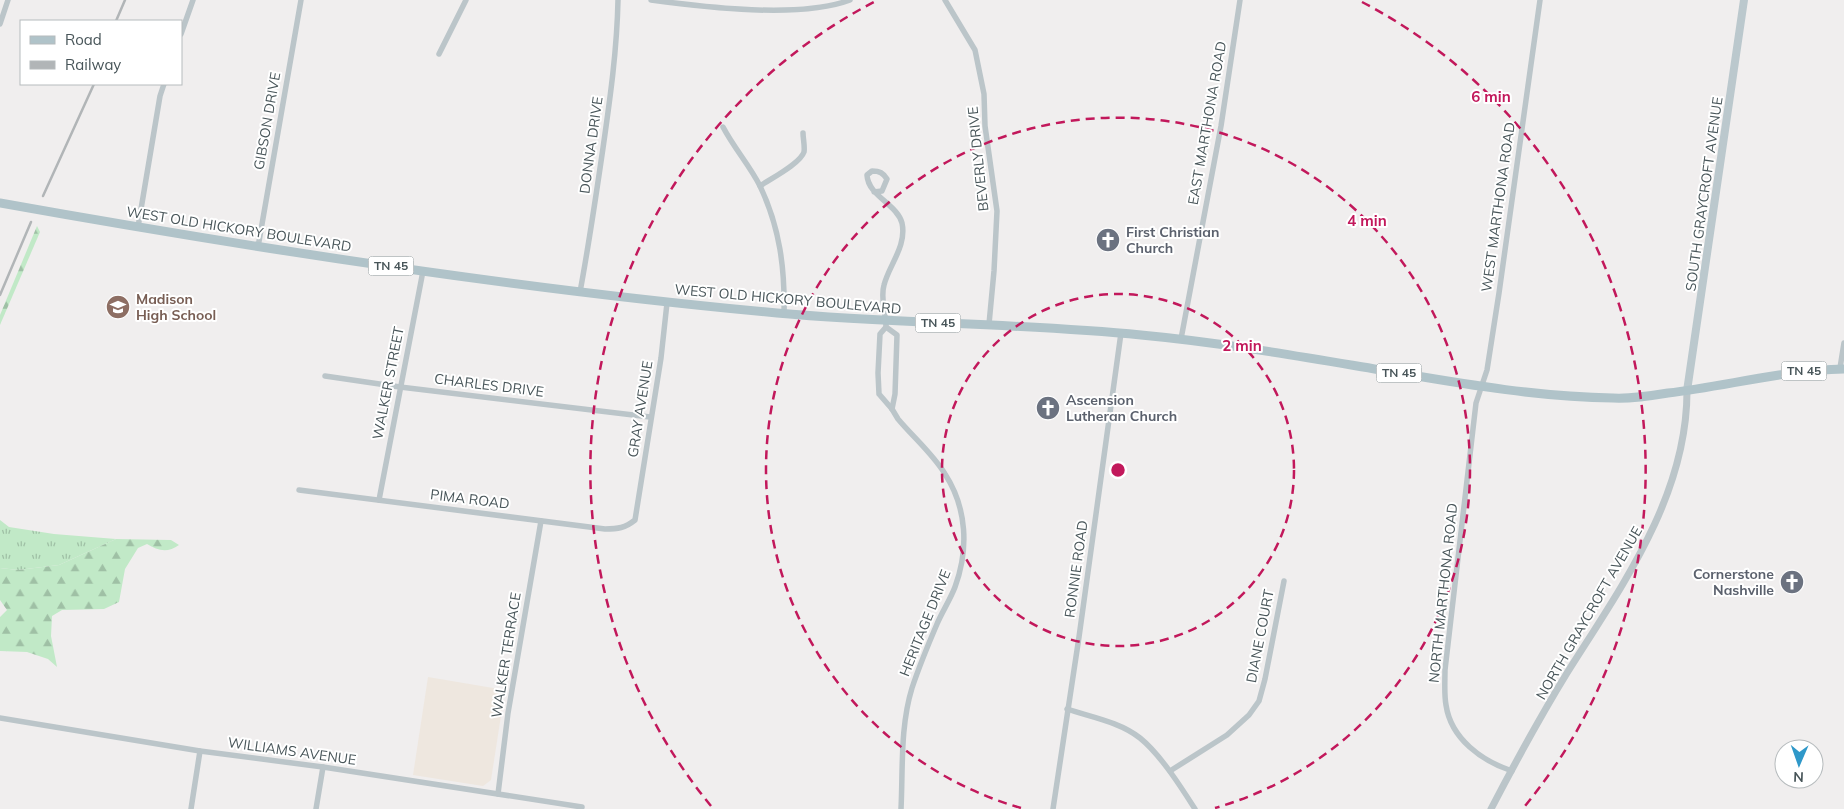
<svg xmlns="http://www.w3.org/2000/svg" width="1844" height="809" viewBox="0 0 1844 809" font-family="Mulish,sans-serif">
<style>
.commercial{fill:#eee7df}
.grass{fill:url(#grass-tufts)}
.forest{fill:url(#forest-firs)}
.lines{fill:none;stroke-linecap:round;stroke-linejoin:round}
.minor{stroke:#bbc5c9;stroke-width:5.5}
.tertiary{stroke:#bbc5c9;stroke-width:7}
.secondary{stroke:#bbc8cd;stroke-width:8}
.primary{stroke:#b0c3c9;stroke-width:9}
.rail{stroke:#b1b5b7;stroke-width:2.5}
.ring{fill:none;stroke:#c2185b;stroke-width:2.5;stroke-dasharray:9 6}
.labels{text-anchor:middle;stroke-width:4;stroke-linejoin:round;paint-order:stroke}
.shield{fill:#fff;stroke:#7f888b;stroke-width:1}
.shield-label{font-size:12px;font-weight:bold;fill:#485559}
.street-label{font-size:14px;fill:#485559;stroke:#fff}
.worship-label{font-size:14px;font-weight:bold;fill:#5b616d;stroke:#fff;text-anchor:start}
.education-label{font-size:14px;font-weight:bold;fill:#785e54;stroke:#fff;text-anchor:start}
.centre{fill:#c2185b;stroke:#fff;stroke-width:2.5}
.ring-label{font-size:15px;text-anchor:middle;font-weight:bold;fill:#c2185b;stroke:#fff;stroke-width:4;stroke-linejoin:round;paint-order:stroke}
</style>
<defs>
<pattern id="grass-tufts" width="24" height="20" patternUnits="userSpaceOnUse" patternTransform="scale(1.25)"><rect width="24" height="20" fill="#c1e9c7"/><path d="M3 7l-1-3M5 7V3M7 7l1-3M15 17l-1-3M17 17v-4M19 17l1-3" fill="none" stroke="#9fc0a5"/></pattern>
<pattern id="forest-firs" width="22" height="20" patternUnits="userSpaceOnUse" patternTransform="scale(1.25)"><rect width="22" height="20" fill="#c1e9c7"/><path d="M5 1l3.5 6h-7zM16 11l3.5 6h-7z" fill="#9fc0a5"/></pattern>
</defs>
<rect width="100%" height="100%" fill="#f0eeee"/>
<polygon class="commercial" points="428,677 505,690 491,780 483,786 413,775"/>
<polygon class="grass" points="0,520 9,527 54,534 116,539 59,565 18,570 0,568"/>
<g class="forest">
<polygon points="37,226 40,232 0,325 0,315"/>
<path d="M116,539L171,540L179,545C168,553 158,551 147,544L138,548L125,569L119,602L104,609L62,610L52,616L51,636L57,667L48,659L27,652L0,651V617L7,610L0,600V568L18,570L59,565Z"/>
</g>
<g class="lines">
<g class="minor">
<path d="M651,0C704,7 800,19 850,0"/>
<polyline points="945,0 975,50 984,94 985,126 997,211 994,271 989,324"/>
<polyline points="0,24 8,0"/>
<polyline points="181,34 193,0"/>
<polyline points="439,54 466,0"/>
<path d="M723,127C734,148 750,166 760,186C780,228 785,269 784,314"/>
<path d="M760,186C770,179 800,164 804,152C805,147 803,138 803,133"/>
<path d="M874,192L882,191L887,179C883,173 880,171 872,171L867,175C868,196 897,204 902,223C907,246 889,265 884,285C880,299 886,313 886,327L880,334L878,373L879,394L892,409L898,419C913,437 933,454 945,474C967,508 969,549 955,587C950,600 942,612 937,624C928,645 919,667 912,688C900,727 903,769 901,809"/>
<polyline points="138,227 160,96 164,84"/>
<polyline points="258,247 301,0"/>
<path d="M580,292C589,244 596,196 603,148C610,99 617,50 618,0"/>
<polyline points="886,327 897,335 895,394 892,409"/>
<polyline points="1181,339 1221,126 1240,0"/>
<polyline points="1840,368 1844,343"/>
<polyline points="325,376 400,387 650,417"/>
<path d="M299,490L605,529C618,529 625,528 635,520L661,358L667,303"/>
<polyline points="379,500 423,271"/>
<path d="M1067,709C1091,717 1120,722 1140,738C1160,754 1181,787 1195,809"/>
<polyline points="0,718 200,751 323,767 582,807"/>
<polyline points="1170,771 1227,735 1249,715 1259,701 1265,679 1284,581"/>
<path d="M1512,771C1482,761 1451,739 1446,705C1444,694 1445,682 1445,670L1476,403L1487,370L1499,293L1540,0"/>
<polyline points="498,794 508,713 541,521"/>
<polyline points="191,809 200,751"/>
<polyline points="316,809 323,767"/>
<polyline points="1053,809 1079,637 1121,333"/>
</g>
<path class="tertiary" d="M1491,809C1515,763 1540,717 1567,673C1621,587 1687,497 1687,391"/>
<polyline class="secondary" points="1687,391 1744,0"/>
<path class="primary" d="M0,203C257,249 516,289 777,313C898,324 1020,323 1141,335C1227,343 1314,359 1399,373C1470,385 1541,397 1613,398C1631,399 1650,396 1668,393C1727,386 1784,370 1844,369"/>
<g class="rail">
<polyline points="116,21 125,0"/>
<polyline points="43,196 94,84"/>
<polyline points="0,295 31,222"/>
</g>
</g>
<g class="ring">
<circle cx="1118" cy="470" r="176"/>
<path d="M1021 808A352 352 0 1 1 1215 808"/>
<path d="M711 806A528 528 0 0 1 874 2M1362 2A528 528 0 0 1 1525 806"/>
</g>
<defs>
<g id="church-disc" transform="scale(1.25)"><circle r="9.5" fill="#6b7280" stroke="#fff"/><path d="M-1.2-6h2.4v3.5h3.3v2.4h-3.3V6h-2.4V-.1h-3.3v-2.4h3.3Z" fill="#fff"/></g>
<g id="school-disc" transform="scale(1.25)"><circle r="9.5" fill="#8d6e63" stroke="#fff"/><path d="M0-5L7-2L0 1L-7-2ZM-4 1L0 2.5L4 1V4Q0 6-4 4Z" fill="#fff"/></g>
</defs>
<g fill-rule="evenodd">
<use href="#church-disc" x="1108" y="240"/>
<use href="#school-disc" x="118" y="307"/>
<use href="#church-disc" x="1048" y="408"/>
<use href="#church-disc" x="1792" y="582"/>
</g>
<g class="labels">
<g class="shield">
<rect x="368.5" y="256.5" width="45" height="19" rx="4"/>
<rect x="915.5" y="313.5" width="45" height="19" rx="4"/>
<rect x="1781.5" y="361.5" width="45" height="19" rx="4"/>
<rect x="1376.5" y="363.5" width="45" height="19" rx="4"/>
</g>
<g class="shield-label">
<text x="391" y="270">TN 45</text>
<text x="938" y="327">TN 45</text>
<text x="1804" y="375">TN 45</text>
<text x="1399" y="377">TN 45</text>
</g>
<g class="street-label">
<text transform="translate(267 121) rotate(-80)" y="5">GIBSON DRIVE</text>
<text transform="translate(1207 123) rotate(-80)" y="5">EAST MARTHONA ROAD</text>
<text transform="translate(591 145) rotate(-82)" y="5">DONNA DRIVE</text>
<text transform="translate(978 159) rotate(-96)" y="5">BEVERLY DRIVE</text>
<text transform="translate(1704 194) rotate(-82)" y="5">SOUTH GRAYCROFT AVENUE</text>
<text transform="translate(1498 207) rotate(-82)" y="5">WEST MARTHONA ROAD</text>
<text transform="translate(239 229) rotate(9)" y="5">WEST OLD HICKORY BOULEVARD</text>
<text transform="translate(788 299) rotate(5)" y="5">WEST OLD HICKORY BOULEVARD</text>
<text transform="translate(388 383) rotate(-79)" y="5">WALKER STREET</text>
<text transform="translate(489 385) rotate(7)" y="5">CHARLES DRIVE</text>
<text transform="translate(640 409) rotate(-81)" y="5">GRAY AVENUE</text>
<text transform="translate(470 499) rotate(7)" y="5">PIMA ROAD</text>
<text transform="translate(1076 569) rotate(-82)" y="5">RONNIE ROAD</text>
<text transform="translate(1443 593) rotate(-84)" y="5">NORTH MARTHONA ROAD</text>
<text transform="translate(1589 613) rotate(-60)" y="5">NORTH GRAYCROFT AVENUE</text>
<text transform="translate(925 623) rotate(-68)" y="5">HERITAGE DRIVE</text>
<text transform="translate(1260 636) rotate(-79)" y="5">DIANE COURT</text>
<text transform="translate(506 655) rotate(-81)" y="5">WALKER TERRACE</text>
<text transform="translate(292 751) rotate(8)" y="5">WILLIAMS AVENUE</text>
</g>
<g class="worship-label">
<text x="1126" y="237">First Christian<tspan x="1126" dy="16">Church</tspan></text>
<text x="1066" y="405">Ascension<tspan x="1066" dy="16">Lutheran Church</tspan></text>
<text x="1774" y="579" text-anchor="end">Cornerstone<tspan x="1774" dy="16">Nashville</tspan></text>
</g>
<g class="education-label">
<text x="136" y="304">Madison<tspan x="136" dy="16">High School</tspan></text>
</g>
</g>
<circle cx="1118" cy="470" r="8" class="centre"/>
<g class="ring-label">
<text x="1491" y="102">6 min</text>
<text x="1367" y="226">4 min</text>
<text x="1242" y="351">2 min</text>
</g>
<rect x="20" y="20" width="162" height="65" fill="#ffffff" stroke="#b6bbbd"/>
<rect x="30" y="36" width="25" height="8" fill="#b0c3c9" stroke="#b6bbbd"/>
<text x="65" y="45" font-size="15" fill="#485559">Road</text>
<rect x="30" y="61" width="25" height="8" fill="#b1b5b7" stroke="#b6bbbd"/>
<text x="65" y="70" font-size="15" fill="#485559">Railway</text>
<g transform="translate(1799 764) rotate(182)"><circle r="24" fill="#ffffff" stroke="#b6bbbd"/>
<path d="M0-4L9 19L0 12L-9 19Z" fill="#2f98c9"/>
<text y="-8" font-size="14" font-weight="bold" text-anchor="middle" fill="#485559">N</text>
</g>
</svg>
